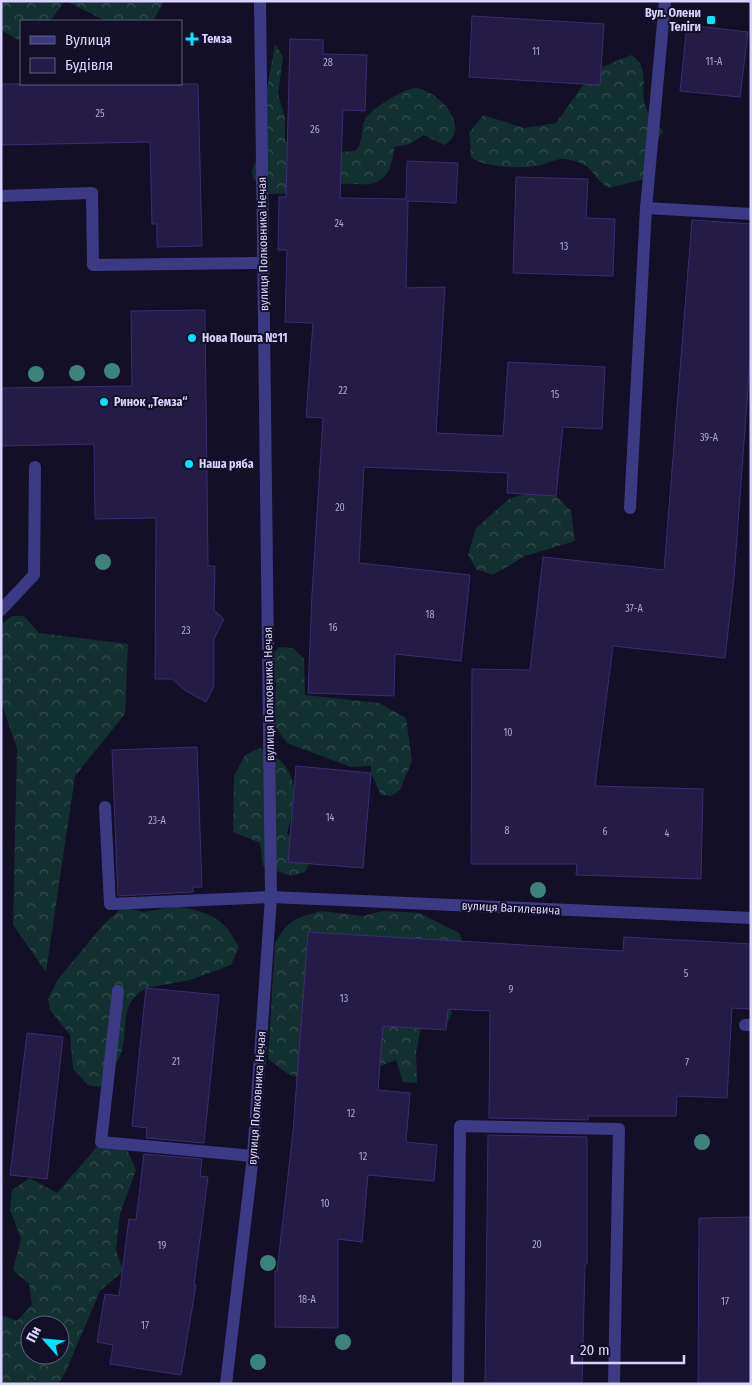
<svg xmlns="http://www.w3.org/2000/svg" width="752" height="1385" viewBox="0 0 752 1385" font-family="'Fira Sans Condensed',sans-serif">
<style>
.forest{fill:url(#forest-crowns);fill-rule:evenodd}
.building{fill:#241b47;stroke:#3b2d73}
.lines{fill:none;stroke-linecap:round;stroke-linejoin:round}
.service{stroke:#3d3a85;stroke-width:12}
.minor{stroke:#3d3a85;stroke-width:12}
.tree{fill:#3d827b}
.poi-dot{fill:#00e5ff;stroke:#130f26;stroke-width:2}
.labels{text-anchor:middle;stroke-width:4;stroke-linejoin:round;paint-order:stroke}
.number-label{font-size:10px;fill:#aca6d1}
.poi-label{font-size:12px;font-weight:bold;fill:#d9d4ff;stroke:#130f26;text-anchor:start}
.street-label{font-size:12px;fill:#d9d4ff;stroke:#130f26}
</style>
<defs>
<pattern id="forest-crowns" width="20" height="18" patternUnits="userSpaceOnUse" patternTransform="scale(1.25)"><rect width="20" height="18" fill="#12302f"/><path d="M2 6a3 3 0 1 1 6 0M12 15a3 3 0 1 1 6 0" fill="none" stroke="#344d4e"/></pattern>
</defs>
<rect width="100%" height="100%" fill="#130f26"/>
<g class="forest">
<polygon points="1,1 65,1 50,21 21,21 20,41 1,30"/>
<polygon points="66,1 164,1 153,21 106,21"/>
<path d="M275,44L283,57L278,94L285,118V141L309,161L324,153L355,151C364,142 360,131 365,119C371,109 405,87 417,88C440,92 473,129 444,145L424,135L409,144L395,147C392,159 391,175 379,181C367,187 356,183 344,184C319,186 296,194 270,194L253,178L252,171L263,142L266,94Z"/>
<path d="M631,55C651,67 640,87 645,105C647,114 657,124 663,131L651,150L644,179L609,188C589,176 597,164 565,159C554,158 546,165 535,166C521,169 481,167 471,157L469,133L483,115L524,128L556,123L593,71Z"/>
<polygon points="524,494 556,496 571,511 575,541 525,556 493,575 476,569 468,555 476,528 509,499"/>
<polygon points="12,616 24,616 39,633 128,644 125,714 75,776 46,972 13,925 17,749 1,701 1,625"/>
<polygon points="279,647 293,648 304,659 305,695 379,703 406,718 412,761 400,790 391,796 381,795 371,773 371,766 351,767 287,743 273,724 276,684 269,659"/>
<path d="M260,748C301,765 298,797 287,833L311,861L305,872L291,876L263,866L260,843L233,832L234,776L245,755Z"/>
<path d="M176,906C209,913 222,915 239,947L231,965L190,980L146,988C118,1005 129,1024 122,1050C118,1063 109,1077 100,1087L88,1085L73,1069L70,1035L50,1010L48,999L58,979L104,924L123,907L144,912Z"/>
<path d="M322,911L363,916L383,911L420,913L459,933L466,950L447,1000L452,1013L446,1025L421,1028L416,1052L417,1083L403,1082L396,1060C366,1072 326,1085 294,1076C285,1074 276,1064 268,1059L275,943C288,920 297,917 322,911Z"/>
<path d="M101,1142L127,1150L136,1170L120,1214L116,1250L123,1271L100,1291L65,1373L58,1384H1V1315L17,1321L32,1304L29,1284L13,1270L21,1239L10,1210L12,1190L30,1178L57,1193ZM30,1325H60V1355H30Z"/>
</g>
<g class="building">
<polygon points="472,16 604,24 600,85 469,77"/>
<polygon points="687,25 748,32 740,97 680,91"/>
<polygon points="290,39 323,40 323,54 367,55 365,111 343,110 340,198 406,199 407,161 458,163 456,203 408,201 406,288 445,287 436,433 503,436 508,362 605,367 602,429 563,427 556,496 507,493 508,473 364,467 359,563 470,575 461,661 395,654 394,696 308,693 312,594 323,418 306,417 313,323 285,322 287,250 278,250 279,197 286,197"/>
<polygon points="1,84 198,84 202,246 157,247 157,224 152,224 150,142 1,145"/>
<polygon points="516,177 588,179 586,218 615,219 613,276 513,273"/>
<polygon points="692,220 751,224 751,347 734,578 725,658 613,646 595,786 703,789 701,879 576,875 577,864 471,864 472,669 530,670 543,557 664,570"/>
<polygon points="205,310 208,566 215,566 214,610 224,619 214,639 214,686 206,702 186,691 172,679 155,679 156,518 95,519 94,444 1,446 1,388 132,386 131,311"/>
<polygon points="197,747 202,887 193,887 193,892 118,896 112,750"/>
<polygon points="296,766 371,773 363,868 288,862"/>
<polygon points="308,932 623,951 624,937 751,944 751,1009 732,1008 727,1098 677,1096 676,1116 588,1116 588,1120 489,1118 490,1011 448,1009 446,1030 383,1026 378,1090 410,1093 406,1142 437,1145 434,1181 368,1175 362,1242 338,1239 338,1328 275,1327 275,1271 277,1271 293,1132"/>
<polygon points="146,988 219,995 204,1143 146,1138 147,1128 132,1126"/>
<polygon points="27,1033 63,1037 47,1179 10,1175"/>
<polygon points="488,1135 587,1137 587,1264 585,1264 582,1384 485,1384"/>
<polygon points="144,1154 202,1159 200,1176 208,1177 194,1285 196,1285 181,1375 110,1364 113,1345 97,1342 105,1294 119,1296 129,1219 136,1220"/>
<polygon points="751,1217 751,1384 698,1384 699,1218"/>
</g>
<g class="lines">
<g class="service">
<polyline points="1,196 92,193 93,265 263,263"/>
<polyline points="646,208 751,214"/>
<polyline points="630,508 646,208 665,1"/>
<polyline points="1,610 34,575 35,467"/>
<polyline points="105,807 110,904 271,897"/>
<polyline points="118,991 101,1142 253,1156"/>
<polyline points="745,1025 751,1025"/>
<polyline points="458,1384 460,1126 619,1129 614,1384"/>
</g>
<g class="minor">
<polyline points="271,897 751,918"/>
<polyline points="226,1384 253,1156 271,897 260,1"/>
</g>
</g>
<g class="tree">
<circle cx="112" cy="371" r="8"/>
<circle cx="77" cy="373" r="8"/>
<circle cx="36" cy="374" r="8"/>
<circle cx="103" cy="562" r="8"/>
<circle cx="538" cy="890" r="8"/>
<circle cx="702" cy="1142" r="8"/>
<circle cx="268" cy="1263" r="8"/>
<circle cx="343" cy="1342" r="8"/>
<circle cx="258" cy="1362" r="8"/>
</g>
<g class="poi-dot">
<rect x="706" y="15" width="10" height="10" rx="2.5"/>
<path d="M189.5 31.5h5v5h5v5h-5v5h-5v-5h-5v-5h5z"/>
<circle cx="192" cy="338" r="5"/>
<circle cx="104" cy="402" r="5"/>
<circle cx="189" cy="464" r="5"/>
</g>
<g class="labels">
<g class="number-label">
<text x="536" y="55">11</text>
<text x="714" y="65">11-А</text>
<text x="328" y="66">28</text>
<text x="100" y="117">25</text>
<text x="315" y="133">26</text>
<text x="339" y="227">24</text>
<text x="564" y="250">13</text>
<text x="343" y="394">22</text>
<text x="555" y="398">15</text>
<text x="709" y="441">39-А</text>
<text x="340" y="511">20</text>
<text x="634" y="612">37-А</text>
<text x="430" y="618">18</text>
<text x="333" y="631">16</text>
<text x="186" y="634">23</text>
<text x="508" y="736">10</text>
<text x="330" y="821">14</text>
<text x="157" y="824">23-А</text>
<text x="507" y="834">8</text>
<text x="605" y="835">6</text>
<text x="667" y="837">4</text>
<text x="686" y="977">5</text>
<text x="511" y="993">9</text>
<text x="344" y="1002">13</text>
<text x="176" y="1065">21</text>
<text x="687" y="1066">7</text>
<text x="351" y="1117">12</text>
<text x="363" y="1160">12</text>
<text x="325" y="1207">10</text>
<text x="537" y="1248">20</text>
<text x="162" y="1249">19</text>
<text x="307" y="1303">18-А</text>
<text x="725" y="1305">17</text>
<text x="145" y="1329">17</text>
</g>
<g class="poi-label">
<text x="701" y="17" text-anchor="end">Вул. Олени<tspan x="701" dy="14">Теліги</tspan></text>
<text x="202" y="43">Темза</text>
<text x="202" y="342">Нова Пошта №11</text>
<text x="114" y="406">Ринок „Темза“</text>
<text x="199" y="468">Наша ряба</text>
</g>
<g class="street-label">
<text transform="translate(263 244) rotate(-91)" y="4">вулиця Полковника Нечая</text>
<text transform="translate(269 694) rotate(-91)" y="4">вулиця Полковника Нечая</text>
<text transform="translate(511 908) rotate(3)" y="4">вулиця Вагилевича</text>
<text transform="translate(257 1098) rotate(-86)" y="4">вулиця Полковника Нечая</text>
</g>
</g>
<rect width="752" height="1385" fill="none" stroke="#d9d4ff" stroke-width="5"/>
<rect x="20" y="20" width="162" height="65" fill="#130f26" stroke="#625e7d"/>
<rect x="30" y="36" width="25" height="8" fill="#3d3a85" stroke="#625e7d"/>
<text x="65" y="45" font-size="15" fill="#d9d4ff">Вулиця</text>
<rect x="30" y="58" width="25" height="15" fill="#241b47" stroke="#625e7d"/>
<text x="65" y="70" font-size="15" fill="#d9d4ff">Будівля</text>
<g transform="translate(45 1340) rotate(297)"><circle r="24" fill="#130f26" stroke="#625e7d"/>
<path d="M0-4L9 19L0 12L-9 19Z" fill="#00e5ff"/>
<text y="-8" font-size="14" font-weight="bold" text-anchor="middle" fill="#d9d4ff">Пн</text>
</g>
<path d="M572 1355v8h112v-8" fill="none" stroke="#d9d4ff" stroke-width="2.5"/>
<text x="580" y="1355" font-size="15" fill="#d9d4ff" stroke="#130f26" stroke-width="4" paint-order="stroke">20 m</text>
</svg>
